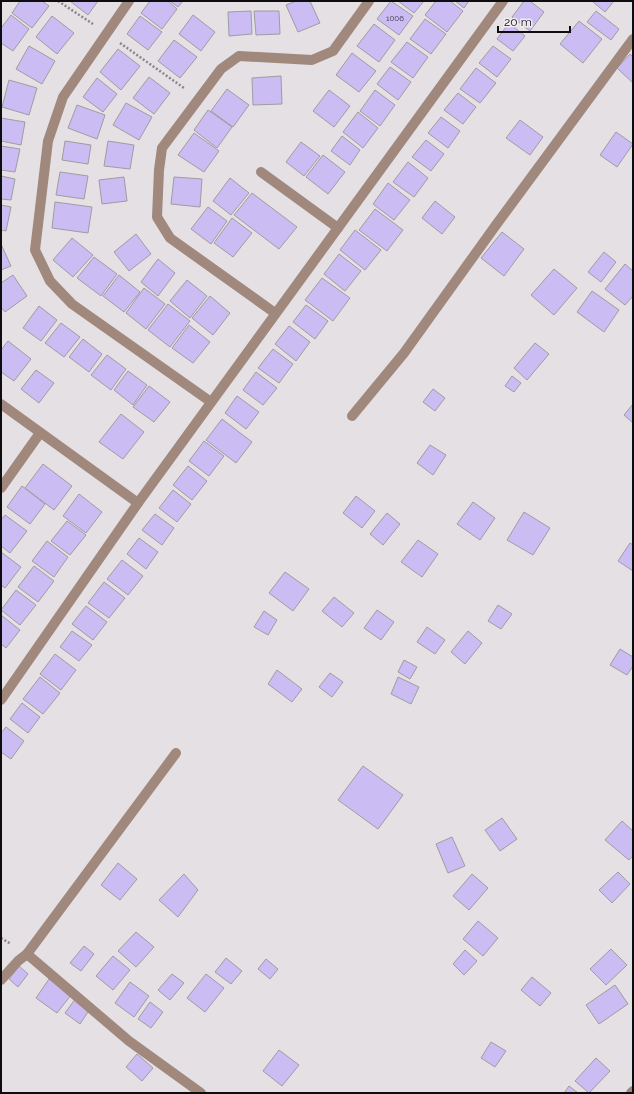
<svg xmlns="http://www.w3.org/2000/svg" width="634" height="1094" viewBox="0 0 634 1094" font-family="Raleway,sans-serif">
<style>
.building{fill:#cbbcf3;stroke:#9e9da1}
.lines{fill:none;stroke-linecap:round;stroke-linejoin:round}
.path{stroke:#888689;stroke-width:2.5;stroke-dasharray:2 2;stroke-linecap:butt}
.minor{stroke:#a1887c;stroke-width:10}
.labels{text-anchor:middle;stroke-width:4;stroke-linejoin:round;paint-order:stroke}
.number-label{font-size:8px;fill:#3c3847}
</style>
<rect width="100%" height="100%" fill="#e4e0e4"/>
<g class="building">
<polygon points="20,1 42,1 49,6 32,28 12,13"/>
<polygon points="70,1 98,1 88,15"/>
<polygon points="150,1 168,1 177,9 162,29 141,13"/>
<polygon points="170,1 183,1 178,7"/>
<polygon points="296,1 310,1 320,23 298,32 286,5"/>
<polygon points="391,1 413,16 399,35 377,19"/>
<polygon points="398,1 424,1 414,13"/>
<polygon points="436,1 450,1 463,11 447,32 425,15"/>
<polygon points="455,1 469,1 464,8"/>
<polygon points="524,1 530,1 544,12 530,31 512,17"/>
<polygon points="592,1 614,1 605,12"/>
<polygon points="251,11 252,34 229,36 228,12"/>
<polygon points="254,11 279,11 280,34 256,35"/>
<polygon points="596,11 619,29 611,40 587,22"/>
<polygon points="11,15 29,29 13,51 1,43 1,28"/>
<polygon points="193,15 215,32 201,51 179,34"/>
<polygon points="52,16 74,33 57,54 36,37"/>
<polygon points="140,16 162,32 148,50 127,34"/>
<polygon points="425,19 446,34 431,54 410,39"/>
<polygon points="579,21 602,39 583,63 560,44"/>
<polygon points="509,23 525,36 513,51 497,39"/>
<polygon points="374,24 395,40 379,62 357,46"/>
<polygon points="174,40 197,57 180,78 158,61"/>
<polygon points="407,42 428,57 413,78 391,62"/>
<polygon points="29,46 55,61 42,84 16,69"/>
<polygon points="493,46 511,59 497,77 479,63"/>
<polygon points="118,49 140,66 121,90 100,72"/>
<polygon points="352,53 376,71 359,92 336,75"/>
<polygon points="630,54 633,57 633,83 617,68"/>
<polygon points="390,67 411,82 398,100 377,84"/>
<polygon points="476,68 496,83 480,103 460,89"/>
<polygon points="281,76 282,104 253,105 252,78"/>
<polygon points="149,77 170,93 154,114 133,98"/>
<polygon points="97,78 117,94 103,112 83,97"/>
<polygon points="9,80 37,88 29,115 2,107"/>
<polygon points="227,89 249,105 233,127 211,111"/>
<polygon points="329,90 350,106 334,127 313,111"/>
<polygon points="375,90 395,105 380,126 360,111"/>
<polygon points="458,93 476,107 463,124 444,110"/>
<polygon points="126,103 152,117 139,140 113,125"/>
<polygon points="77,105 105,115 97,139 68,128"/>
<polygon points="208,110 232,127 217,148 194,130"/>
<polygon points="358,112 378,128 363,148 343,132"/>
<polygon points="441,117 460,131 448,148 428,133"/>
<polygon points="1,118 25,122 21,145 1,141"/>
<polygon points="520,120 543,137 530,155 506,138"/>
<polygon points="616,132 633,144 617,167 600,155"/>
<polygon points="194,133 219,151 204,172 178,155"/>
<polygon points="342,136 360,150 350,165 331,151"/>
<polygon points="426,140 444,154 431,171 412,157"/>
<polygon points="65,141 91,145 88,164 62,160"/>
<polygon points="108,141 134,145 130,169 104,166"/>
<polygon points="301,142 320,156 304,176 286,162"/>
<polygon points="1,146 20,149 15,172 1,170"/>
<polygon points="323,155 345,172 328,194 306,177"/>
<polygon points="408,162 428,178 414,197 393,182"/>
<polygon points="60,172 88,176 84,199 56,195"/>
<polygon points="1,176 15,179 11,200 1,199"/>
<polygon points="124,177 127,201 102,204 99,180"/>
<polygon points="174,177 202,179 200,207 171,204"/>
<polygon points="230,178 249,193 231,215 213,201"/>
<polygon points="388,183 410,200 394,220 373,204"/>
<polygon points="252,193 297,227 279,249 234,215"/>
<polygon points="435,201 455,217 442,234 422,218"/>
<polygon points="55,202 92,207 88,233 52,228"/>
<polygon points="1,205 11,207 6,231 1,230"/>
<polygon points="208,207 227,221 211,244 191,229"/>
<polygon points="375,209 403,230 387,251 359,230"/>
<polygon points="232,218 252,233 233,257 214,243"/>
<polygon points="355,230 381,250 365,270 340,250"/>
<polygon points="502,232 524,249 504,276 481,258"/>
<polygon points="136,234 151,254 129,271 114,252"/>
<polygon points="72,238 93,255 73,277 53,260"/>
<polygon points="1,244 11,266 1,270"/>
<polygon points="604,252 616,262 601,282 588,272"/>
<polygon points="339,254 361,271 345,291 324,274"/>
<polygon points="94,257 117,274 101,296 77,278"/>
<polygon points="158,259 175,273 158,296 141,282"/>
<polygon points="625,264 633,271 633,296 625,305 605,289"/>
<polygon points="554,269 577,288 554,315 531,295"/>
<polygon points="13,275 27,296 5,312 1,307 1,283"/>
<polygon points="119,275 140,292 124,312 103,296"/>
<polygon points="322,278 350,298 333,321 305,300"/>
<polygon points="187,280 207,296 190,318 170,301"/>
<polygon points="144,288 165,304 146,329 126,313"/>
<polygon points="592,291 619,310 604,332 577,312"/>
<polygon points="210,296 230,313 213,335 192,318"/>
<polygon points="168,304 190,321 170,347 148,330"/>
<polygon points="306,305 328,321 315,339 293,322"/>
<polygon points="39,306 57,320 41,341 23,328"/>
<polygon points="61,323 80,337 64,357 45,343"/>
<polygon points="189,325 210,342 193,363 172,348"/>
<polygon points="289,326 310,342 296,361 275,344"/>
<polygon points="83,339 102,354 89,372 69,357"/>
<polygon points="8,341 31,359 14,381 1,372 1,350"/>
<polygon points="535,343 549,354 527,380 514,368"/>
<polygon points="273,349 293,364 279,383 258,368"/>
<polygon points="107,355 126,369 111,390 91,375"/>
<polygon points="36,370 54,383 39,403 21,389"/>
<polygon points="128,371 147,385 133,405 114,390"/>
<polygon points="256,372 277,388 263,405 243,390"/>
<polygon points="512,376 521,383 514,392 505,386"/>
<polygon points="149,386 170,402 154,422 133,407"/>
<polygon points="433,389 445,398 435,411 423,402"/>
<polygon points="237,396 259,412 246,429 225,413"/>
<polygon points="633,404 633,423 624,415"/>
<polygon points="121,414 144,432 123,459 99,442"/>
<polygon points="222,419 252,442 236,463 206,440"/>
<polygon points="204,441 224,456 209,476 189,461"/>
<polygon points="430,445 446,455 433,475 417,463"/>
<polygon points="43,464 72,486 54,510 25,488"/>
<polygon points="188,466 207,481 192,500 173,485"/>
<polygon points="22,486 45,504 30,524 7,507"/>
<polygon points="173,490 191,504 177,522 159,508"/>
<polygon points="79,494 102,512 86,533 63,516"/>
<polygon points="356,496 375,511 362,528 343,513"/>
<polygon points="473,502 495,518 480,540 457,524"/>
<polygon points="524,512 550,528 533,555 507,540"/>
<polygon points="387,513 400,524 383,545 370,534"/>
<polygon points="155,514 174,528 162,545 142,530"/>
<polygon points="5,515 27,531 10,553 1,546 1,520"/>
<polygon points="67,521 86,535 70,555 51,541"/>
<polygon points="139,538 158,552 146,569 127,554"/>
<polygon points="418,540 438,554 422,577 401,562"/>
<polygon points="47,541 68,557 54,577 32,561"/>
<polygon points="630,543 633,545 633,571 618,561"/>
<polygon points="1,552 21,567 5,588 1,585"/>
<polygon points="122,560 143,576 128,595 107,579"/>
<polygon points="34,566 54,581 38,602 18,587"/>
<polygon points="285,572 309,589 293,611 269,593"/>
<polygon points="104,582 125,598 109,618 88,603"/>
<polygon points="16,590 36,605 20,625 1,610"/>
<polygon points="334,597 354,613 342,627 322,611"/>
<polygon points="498,605 512,614 501,629 488,621"/>
<polygon points="86,606 107,622 93,640 72,624"/>
<polygon points="377,610 394,622 381,640 364,628"/>
<polygon points="264,611 277,620 268,635 254,627"/>
<polygon points="1,615 20,630 6,648 1,644"/>
<polygon points="427,627 445,640 435,654 417,642"/>
<polygon points="72,631 92,645 79,661 60,647"/>
<polygon points="468,631 482,643 465,664 451,652"/>
<polygon points="620,649 633,657 633,666 627,675 610,665"/>
<polygon points="55,654 76,670 61,690 40,674"/>
<polygon points="404,660 417,667 410,679 398,672"/>
<polygon points="277,670 302,689 292,702 268,684"/>
<polygon points="330,673 343,682 332,697 319,687"/>
<polygon points="40,677 60,693 43,714 23,699"/>
<polygon points="398,677 419,687 411,704 391,694"/>
<polygon points="22,703 40,717 28,733 10,719"/>
<polygon points="6,727 24,741 11,759 1,752 1,733"/>
<polygon points="363,766 403,795 378,829 338,800"/>
<polygon points="502,818 517,839 500,851 485,830"/>
<polygon points="622,821 633,831 633,856 629,860 605,840"/>
<polygon points="452,837 465,866 448,873 436,844"/>
<polygon points="118,863 137,879 120,900 101,885"/>
<polygon points="618,872 630,884 612,903 599,890"/>
<polygon points="184,874 198,890 178,917 159,900"/>
<polygon points="472,874 488,888 469,910 453,896"/>
<polygon points="478,921 498,938 483,956 463,939"/>
<polygon points="136,932 154,947 136,967 118,951"/>
<polygon points="84,946 94,954 81,971 70,963"/>
<polygon points="611,949 627,965 606,985 590,969"/>
<polygon points="465,950 477,961 464,975 453,964"/>
<polygon points="113,956 130,970 113,990 96,976"/>
<polygon points="226,958 242,971 231,984 215,972"/>
<polygon points="266,959 278,969 270,979 258,969"/>
<polygon points="19,966 28,974 18,987 9,979"/>
<polygon points="172,974 184,983 170,1000 158,990"/>
<polygon points="206,974 224,988 205,1012 187,998"/>
<polygon points="532,977 551,993 540,1006 521,990"/>
<polygon points="49,979 71,995 57,1013 36,998"/>
<polygon points="130,982 149,996 134,1017 115,1003"/>
<polygon points="615,985 628,1004 599,1024 586,1005"/>
<polygon points="76,998 90,1009 80,1024 65,1013"/>
<polygon points="150,1002 163,1012 151,1028 138,1019"/>
<polygon points="491,1042 506,1051 495,1067 481,1058"/>
<polygon points="279,1050 299,1065 282,1086 263,1071"/>
<polygon points="137,1054 153,1068 142,1081 126,1067"/>
<polygon points="596,1058 610,1071 589,1093 575,1081"/>
<polygon points="569,1086 578,1093 564,1093"/>
</g>
<g class="lines">
<g class="path">
<polyline points="58,1 93,24"/>
<polyline points="120,43 184,88"/>
<polyline points="1,938 11,944"/>
</g>
<g class="minor">
<polyline points="129,1 63,97 48,141 35,250 50,281 72,304 211,402"/>
<polyline points="261,172 338,228"/>
<polyline points="275,313 170,238 157,217 159,170 162,148 221,69 239,56 312,60 333,51 369,1"/>
<polyline points="1,404 138,503"/>
<polyline points="352,416 404,353 496,225 633,39"/>
<polyline points="1,488 40,433"/>
<polyline points="1,700 138,503 503,1"/>
<polyline points="27,954 129,1041 201,1093"/>
<polyline points="1,980 18,961 27,954 176,753"/>
<polyline points="631,1093 633,1091"/>
</g>
</g>
<g class="labels">
<g class="number-label">
<text x="395" y="21">1006</text>
</g>
</g>
<rect width="634" height="1094" fill="none" stroke="#0d0c0e" stroke-width="4"/>
<path d="M498 26v6h72v-6" fill="none" stroke="#0d0c0e" stroke-width="2"/>
<text x="504" y="26" font-size="12" fill="#0d0c0e" stroke="#f1edf1" stroke-width="3" paint-order="stroke">20 m</text>
</svg>
